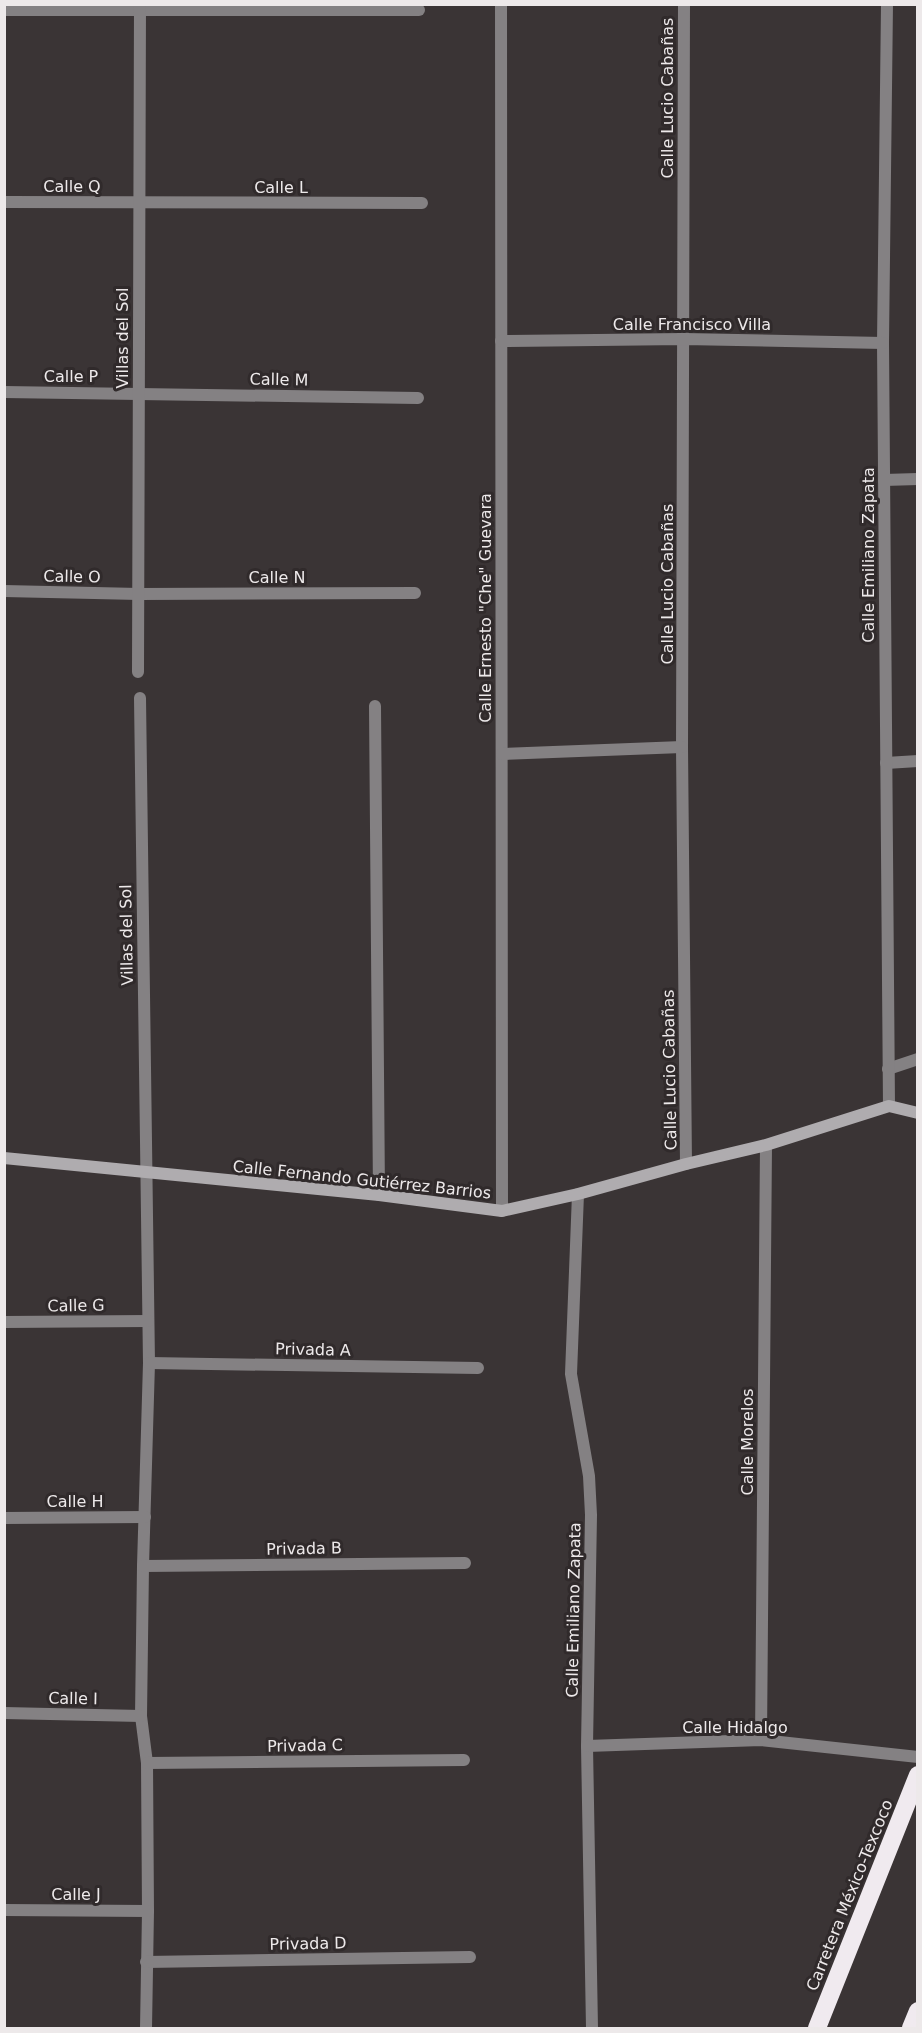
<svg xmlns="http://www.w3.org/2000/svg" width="922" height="2033" viewBox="0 0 922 2033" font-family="'DejaVu Sans',sans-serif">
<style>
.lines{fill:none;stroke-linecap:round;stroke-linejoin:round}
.lane{stroke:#848183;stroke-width:12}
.street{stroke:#848183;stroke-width:12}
.secondary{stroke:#afacaf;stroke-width:12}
.highway{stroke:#f0eaef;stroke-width:18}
.labels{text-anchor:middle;stroke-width:6;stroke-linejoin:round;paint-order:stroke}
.street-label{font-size:16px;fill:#ede9ea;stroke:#302a2b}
</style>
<rect width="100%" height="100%" fill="#3a3435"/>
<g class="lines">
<g class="lane">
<polyline points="884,480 918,479"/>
<polyline points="886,763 918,761"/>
<polyline points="888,1069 918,1059"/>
</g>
<g class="street">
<polyline points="501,4 502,1211"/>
<polyline points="684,4 682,747 686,1164"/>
<polyline points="887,4 883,343 889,1106"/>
<polyline points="4,10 419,10"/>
<polyline points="4,202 422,203"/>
<polyline points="501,341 684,339 883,343"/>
<polyline points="4,392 418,398"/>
<polyline points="4,591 139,594 415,593"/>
<polyline points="138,672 140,4"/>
<polyline points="140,698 149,1363 143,1566 141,1716 147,1763 148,1911 146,2028"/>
<polyline points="375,706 379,1195"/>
<polyline points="502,754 682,747"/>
<polyline points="578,1194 571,1374 589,1476 591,1515 587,1746 592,2028"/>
<polyline points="4,1322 148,1321"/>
<polyline points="149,1363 478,1368"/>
<polyline points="4,1518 145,1517"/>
<polyline points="143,1566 465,1563"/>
<polyline points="4,1713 141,1716"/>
<polyline points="761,1740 766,1145"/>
<polyline points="587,1746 761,1740 918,1757"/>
<polyline points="147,1763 464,1760"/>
<polyline points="4,1910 148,1911"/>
<polyline points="146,1962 470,1957"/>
</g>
<polyline class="secondary" points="4,1158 379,1195 502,1211 578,1194 686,1164 766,1145 889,1106 918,1113"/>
<g class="highway">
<polyline points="817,2028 918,1775"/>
<polyline points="911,2028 918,2011"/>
</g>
</g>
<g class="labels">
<g class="street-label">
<text transform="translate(667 98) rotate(-90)" y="6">Calle Lucio Cabañas</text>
<text x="72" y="192">Calle Q</text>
<text x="281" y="193">Calle L</text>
<text x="692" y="330">Calle Francisco Villa</text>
<text transform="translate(122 338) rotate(-90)" y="6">Villas del Sol</text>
<text x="71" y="382">Calle P</text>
<text transform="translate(279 379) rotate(1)" y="6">Calle M</text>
<text transform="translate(868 555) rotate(-90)" y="6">Calle Emiliano Zapata</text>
<text transform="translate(72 576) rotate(1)" y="6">Calle O</text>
<text x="277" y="583">Calle N</text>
<text transform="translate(667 584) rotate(-90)" y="6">Calle Lucio Cabañas</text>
<text transform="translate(485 608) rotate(-90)" y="6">Calle Ernesto "Che" Guevara</text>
<text transform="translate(126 935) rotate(-91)" y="6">Villas del Sol</text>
<text transform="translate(669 1070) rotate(-91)" y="6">Calle Lucio Cabañas</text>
<text transform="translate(362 1179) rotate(6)" y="6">Calle Fernando Gutiérrez Barrios</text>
<text transform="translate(76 1305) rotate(-1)" y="6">Calle G</text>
<text transform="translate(313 1349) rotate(1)" y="6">Privada A</text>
<text transform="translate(747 1442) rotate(-90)" y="6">Calle Morelos</text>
<text x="75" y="1507">Calle H</text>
<text transform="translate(304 1548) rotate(-1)" y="6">Privada B</text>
<text transform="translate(573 1610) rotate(-89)" y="6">Calle Emiliano Zapata</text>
<text transform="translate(73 1698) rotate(1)" y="6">Calle I</text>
<text x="735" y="1733">Calle Hidalgo</text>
<text transform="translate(305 1745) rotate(-1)" y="6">Privada C</text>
<text x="76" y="1900">Calle J</text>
<text transform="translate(849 1895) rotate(-68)" y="6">Carretera México-Texcoco</text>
<text transform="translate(308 1943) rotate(-1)" y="6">Privada D</text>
</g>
</g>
<rect width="922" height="2033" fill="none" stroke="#ede9ea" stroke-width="12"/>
</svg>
